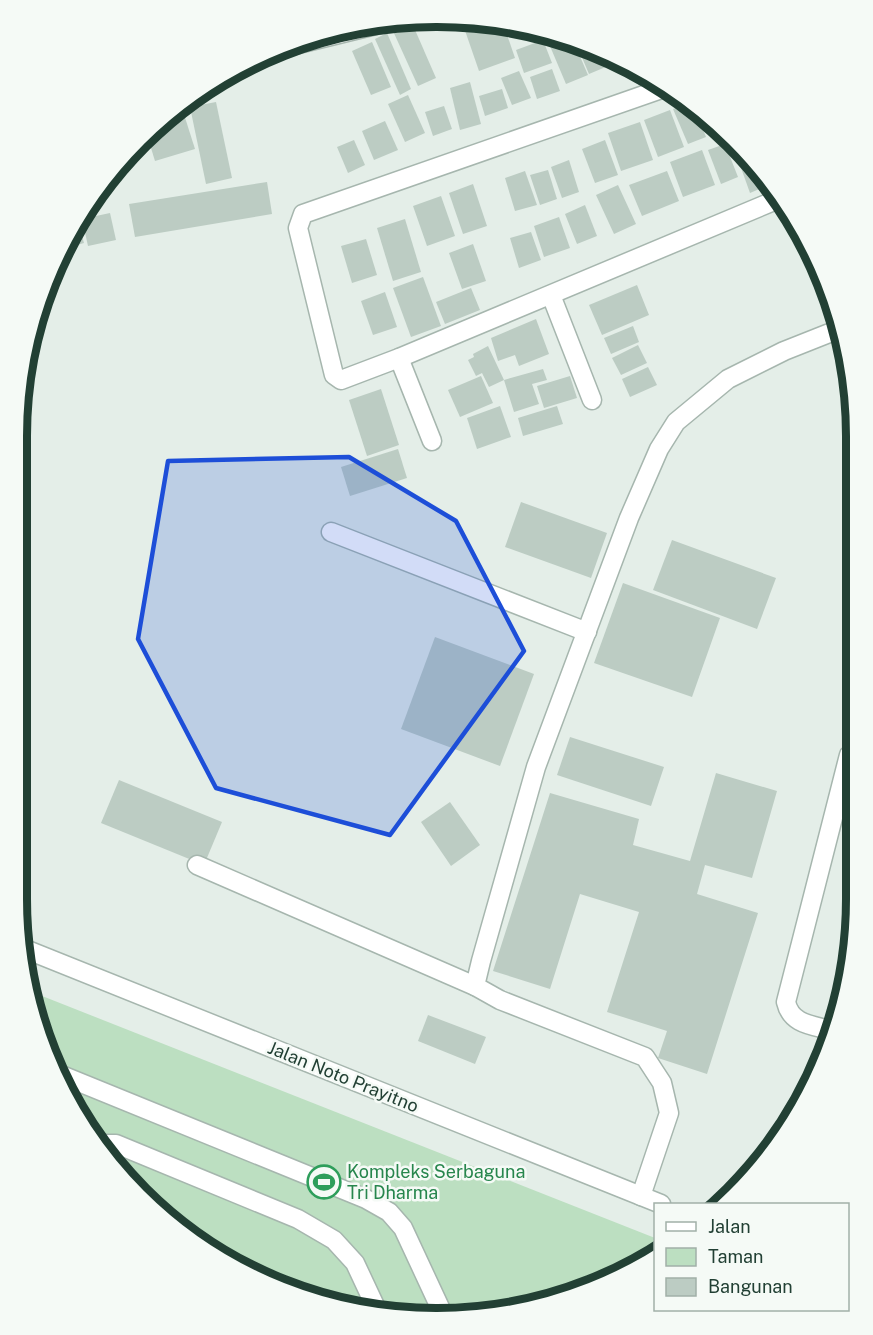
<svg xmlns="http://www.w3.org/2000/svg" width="873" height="1335" viewBox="0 0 873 1335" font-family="'Public Sans',sans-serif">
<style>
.green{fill:#bcdfc1}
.building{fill:#bcccc3}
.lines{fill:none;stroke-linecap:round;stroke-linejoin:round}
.minor-casing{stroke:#a6b6ae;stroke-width:21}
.minor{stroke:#fff;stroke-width:18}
.marked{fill:#1d4ed8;fill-opacity:0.2;stroke:#1d4ed8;stroke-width:4.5;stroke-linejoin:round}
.labels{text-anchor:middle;stroke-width:5;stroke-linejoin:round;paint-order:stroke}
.street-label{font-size:18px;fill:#224034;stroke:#f5faf6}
.leisure-label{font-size:18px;fill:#27864d;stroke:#f5faf6;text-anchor:start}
.rim{fill:none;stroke:#224034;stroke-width:8}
</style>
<rect width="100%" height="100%" fill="#e4eee8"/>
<polygon class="green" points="32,992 655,1238 655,1255 647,1262 545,1304 409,1318 276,1287 181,1231 87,1132 39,1033"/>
<g class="building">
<polygon points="461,19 503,23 515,58 479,71"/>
<polygon points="412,23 436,78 418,86 393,31"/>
<polygon points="387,33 411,89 400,95 375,39"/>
<polygon points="556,35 573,40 588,75 566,84 547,39"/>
<polygon points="543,40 552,63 524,73 516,50"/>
<polygon points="575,41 617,60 620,61 589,74"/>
<polygon points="372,42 391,87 371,95 352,51"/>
<polygon points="552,69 560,91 537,99 530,77"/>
<polygon points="519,71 531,98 512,105 501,78"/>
<polygon points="470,82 481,124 460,130 450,88"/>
<polygon points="502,89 508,108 485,116 479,96"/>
<polygon points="408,95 425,133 405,142 388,104"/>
<polygon points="216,102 232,178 206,184 190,107"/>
<polygon points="688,103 694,107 706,137 688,144 673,109"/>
<polygon points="181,105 195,149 155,161 147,135"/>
<polygon points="444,106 452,129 433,136 425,112"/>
<polygon points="670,110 684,147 658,157 644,120"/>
<polygon points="704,114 714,121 721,129 711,133"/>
<polygon points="385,121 398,150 374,160 362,131"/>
<polygon points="640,122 653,160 621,171 608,133"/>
<polygon points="354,140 365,165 348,173 337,147"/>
<polygon points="605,140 618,175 595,183 582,149"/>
<polygon points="725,144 738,177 721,184 708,150"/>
<polygon points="702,150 715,185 683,197 670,162"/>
<polygon points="569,160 579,192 562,198 551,167"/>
<polygon points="751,161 757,167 764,187 750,193 740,165"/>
<polygon points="548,170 557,199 540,205 530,175"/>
<polygon points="525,171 537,205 515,211 505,178"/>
<polygon points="667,171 679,201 642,216 629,185"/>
<polygon points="267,182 272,214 135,237 129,204"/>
<polygon points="473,184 487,226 463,234 449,193"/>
<polygon points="618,185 636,224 614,234 596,195"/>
<polygon points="102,187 106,201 90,205"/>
<polygon points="441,196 455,236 427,246 413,206"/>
<polygon points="585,205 597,236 577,244 565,214"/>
<polygon points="110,213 116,240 88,246 82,219"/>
<polygon points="559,217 570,248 544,257 534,226"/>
<polygon points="405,219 421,272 393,281 377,228"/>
<polygon points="78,223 84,243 60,250 65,242"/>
<polygon points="531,232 541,260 519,268 510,238"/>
<polygon points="366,239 377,275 352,283 341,246"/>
<polygon points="473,244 486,281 462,289 449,253"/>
<polygon points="423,277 441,326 411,337 393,288"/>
<polygon points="637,285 649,315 602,335 589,305"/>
<polygon points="471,288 480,310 445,324 436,302"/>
<polygon points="385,292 397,327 373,335 361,301"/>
<polygon points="536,319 549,354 519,366 515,355 498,361 491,338"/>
<polygon points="633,326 639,342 611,354 604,338"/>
<polygon points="638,345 647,363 621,375 612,358"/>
<polygon points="488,346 504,380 489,387 482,373 476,376 468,360 474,357 473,354"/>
<polygon points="648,367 657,385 630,397 622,379"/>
<polygon points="543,369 547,380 532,384 539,404 514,412 504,380"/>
<polygon points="481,376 493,403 460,417 448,390"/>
<polygon points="570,376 577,398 544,408 537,386"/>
<polygon points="381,389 399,445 367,456 349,400"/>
<polygon points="500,406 511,437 477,449 467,418"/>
<polygon points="557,406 563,424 523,436 518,418"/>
<polygon points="398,449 407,478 350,496 341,467"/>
<polygon points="521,502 607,533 591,578 505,547"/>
<polygon points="672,540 776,578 757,629 653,590"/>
<polygon points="623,583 720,618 692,697 594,663"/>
<polygon points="435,637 534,674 500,766 401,729"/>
<polygon points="853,714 854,714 854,731 849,730"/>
<polygon points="570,737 664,767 651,806 557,775"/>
<polygon points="716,773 777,791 752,878 705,865 697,894 758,913 707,1074 658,1058 667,1031 607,1012 639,912 580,894 550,989 493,971 550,793 639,819 633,845 690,861"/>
<polygon points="119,780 222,822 204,865 101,823"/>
<polygon points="450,802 480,845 451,866 421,822"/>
<polygon points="428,1015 486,1037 475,1064 418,1041"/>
</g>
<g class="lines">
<g class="minor-casing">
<g id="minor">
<polyline points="286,47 400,19"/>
<polyline points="667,87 303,214 298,228 334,375 341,380 399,358 781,198"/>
<polyline points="551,295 592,400"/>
<polyline points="399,358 432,441"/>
<polyline points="331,532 587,632"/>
<polyline points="197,865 475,986"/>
<polyline points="25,949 661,1204"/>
<path d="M830,1030C811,1025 791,1024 786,1002L849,755"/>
<polyline points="59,1074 366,1199 389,1212 403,1228 443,1314"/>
<polyline points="99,1144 116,1144 298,1219 334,1240 355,1263 377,1310"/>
<polyline points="641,1196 669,1113 662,1083 645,1057 500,1000 475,986 481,961 536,767 629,518 659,449 676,422 728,379 784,351 842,328"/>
</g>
</g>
<use href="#minor" class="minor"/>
</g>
<path class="marked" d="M349,457L456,521L524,651L390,835L216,788L138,639L168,461Z"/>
<defs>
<g id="stadium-ring" transform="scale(1.725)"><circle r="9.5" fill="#f5faf6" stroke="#2e9e5b" stroke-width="1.5"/><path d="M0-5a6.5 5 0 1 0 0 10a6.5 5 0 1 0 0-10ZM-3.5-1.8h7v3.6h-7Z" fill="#2e9e5b"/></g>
</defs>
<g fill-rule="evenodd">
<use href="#stadium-ring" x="324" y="1182"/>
</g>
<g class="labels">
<g class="street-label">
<text transform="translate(343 1077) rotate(22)" y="6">Jalan Noto Prayitno</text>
</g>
<g class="leisure-label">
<text x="347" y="1178">Kompleks Serbaguna<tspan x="347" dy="21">Tri Dharma</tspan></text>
</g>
</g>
<path d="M0 0H873V1335H0ZM436 27H437A409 409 0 0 1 846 436V899A409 409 0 0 1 437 1308H436A409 409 0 0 1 27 899V436A409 409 0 0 1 436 27Z" fill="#f5faf6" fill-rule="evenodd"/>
<path class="rim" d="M436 27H437A409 409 0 0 1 846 436V899A409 409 0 0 1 437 1308H436A409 409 0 0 1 27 899V436A409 409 0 0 1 436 27Z"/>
<rect x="654" y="1203" width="195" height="108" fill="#f5faf6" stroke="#a1b0a8" stroke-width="1.5"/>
<rect x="666" y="1222" width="30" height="9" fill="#ffffff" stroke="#a1b0a8" stroke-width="1.5"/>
<text x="708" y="1233" font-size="18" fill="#224034">Jalan</text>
<rect x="666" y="1248" width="30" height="18" fill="#bcdfc1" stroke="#a1b0a8" stroke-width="1.5"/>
<text x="708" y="1263" font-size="18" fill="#224034">Taman</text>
<rect x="666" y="1278" width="30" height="18" fill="#bcccc3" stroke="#a1b0a8" stroke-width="1.5"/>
<text x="708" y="1293" font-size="18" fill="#224034">Bangunan</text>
</svg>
